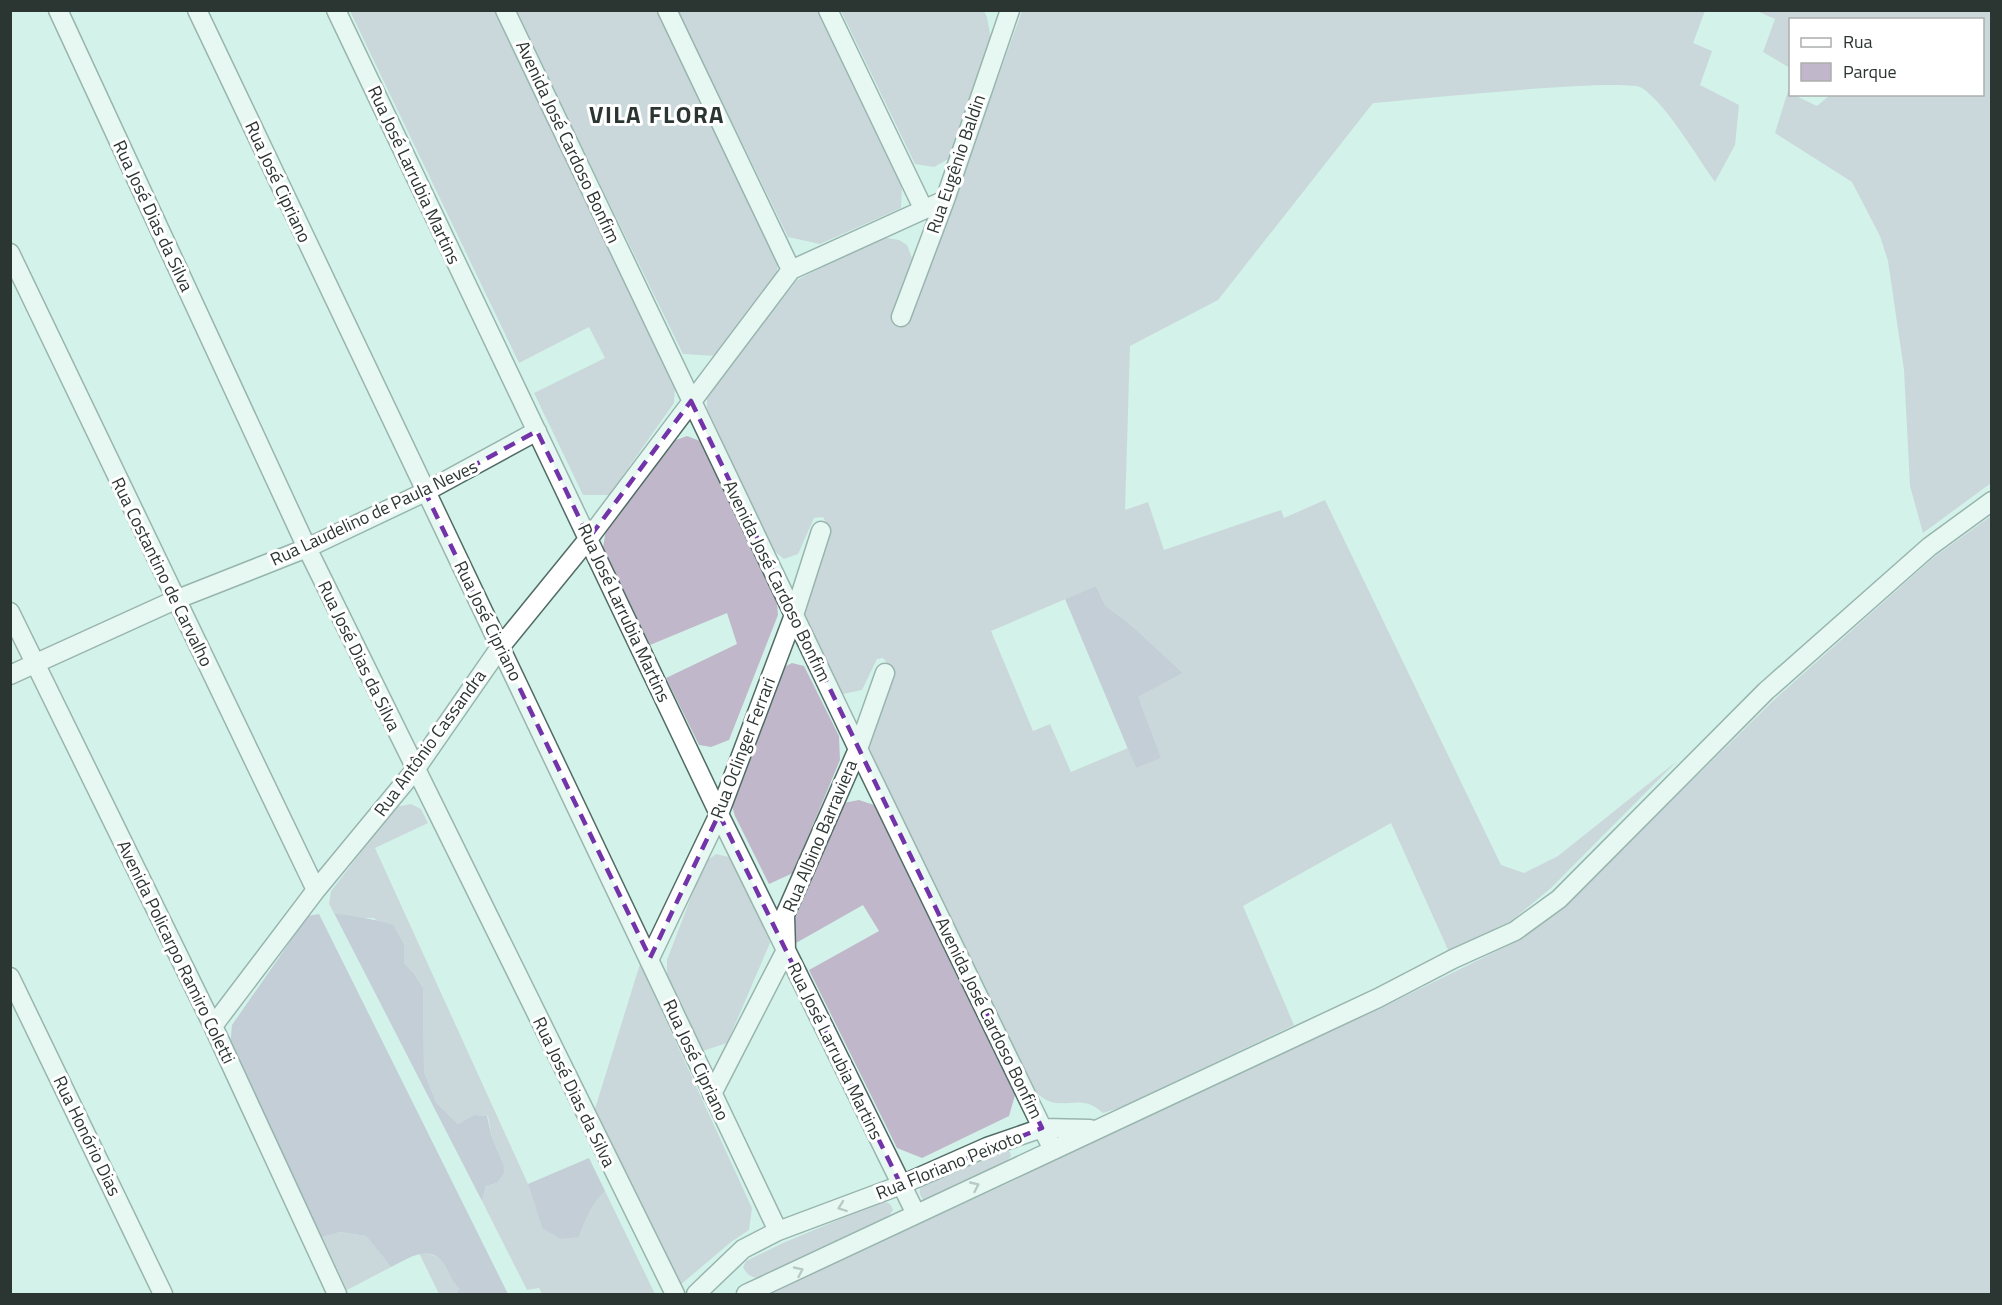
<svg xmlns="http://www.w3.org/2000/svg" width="2002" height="1305" viewBox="0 0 2002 1305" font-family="'Titillium Web',sans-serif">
<rect width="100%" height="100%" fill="#d3f2e9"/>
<path fill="#c0b8ca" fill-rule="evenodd" d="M350,11h145l180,374 -1,18 -65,92h-26l-49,-102 71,-35 -16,-31 -70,36z
M515,11h142l121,246 -1,18 -61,81 -33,-2z
M678,11h141l83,172 -1,25 -81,36 -32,-7z
M841,11h143l3,6 4,22 -39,118 -18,10 -19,-3z
M1022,11h683l-12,32 19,8 -12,34 39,20 -4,40 -20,37c-18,-25 -48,-77 -73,-94 -16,-11 -234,12 -269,15l-155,197 -88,46 -5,164 23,-8 16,48 117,-40 3,8 41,-18 176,365 23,8 34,-17 119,-95 -126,127 -40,33 -62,31 -58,-129 -148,83 51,119 -172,82 -19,6c-25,-24 -43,4 -67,-21l-167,-340 -1,-17 23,-67 -8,-10 -6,1 -15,31 -19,4 -37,-73 -3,-19 24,-62v-16l-4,-7 -9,1 -16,36 -14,5 -12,-10 -65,-141v-13l90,-115 84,-43 18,3 8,5 5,13 -19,52 1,9 59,-117zM1096,586l9,19 27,21 51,47 -46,24 -1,71 -8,-20 -57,24 -21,-48 -17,7 -42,-100z
M1757,11h234v472l-68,50 -13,-47 -6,-116 -16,-109 -8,-25 -28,-54 -77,-49 13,-42 2,3 4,1 23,11 13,-11 152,-1v-74h-192v48l-27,-16 12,-33z
M687,436l13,5 76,153 2,21 -49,125 -18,7 -12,-2 -33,-67 71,-34 -10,-31 -77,32 -47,-97 3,-19 70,-89z
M1991,516v778h-1225l247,-113 87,-44 283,-130 136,-67 44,-33 213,-209 158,-141z
M792,663l12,3 35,70 1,24 -47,113 -24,11 -34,-68 -4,-13 51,-135z
M859,800l15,5 141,290 -6,21 -87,42 -25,-10 -88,-178 70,-39 -16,-26 -67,38 -2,-21 49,-119z
M411,804l10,5 7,14 -53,25 153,336 14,44 37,9c7,-18 12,-32 26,-46l50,103h-113l-3,-6 -12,2 -45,-89 4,-15 11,-3 6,-20 -11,-25 -4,-22 -14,-1 -16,9 -22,-22 -12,-30 -1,-84 -10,-16 -9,-9v-19l-30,-26h-19l-21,-5 -5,-9 2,-13 65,-84z
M716,854l13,3 38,71 3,15 -43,100 -24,8 -36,-72v-19l37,-97z
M640,964l112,244 -3,22 -18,12 -52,44 -90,-158z
M1004,1149l6,3 1,4 -5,6 -79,40 -4,-2c-4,-7 -5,-10 0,-16z
M881,1202c7,0 10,1 12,8l-5,7 -93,45 -39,16c-7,-2 -10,-5 -13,-11l3,-6 37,-18z
M340,1232l26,4 25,31 -44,23 -25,-53z
M419,1253c32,1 22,19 42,36l-6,5h-16z"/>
<path fill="#afa2bf" d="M1096,586l9,19 27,21 51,47 -45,24 23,61 -25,10 -71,-169z
M334,913c20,4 39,5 59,12l11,19v19l9,9 10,16 1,84 12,30 22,22 16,-9 13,1 5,22 11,25 1,10 -7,10 -11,3 -4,15z
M319,914l189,380h-53l5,-5c-8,-7 -10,-14 -15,-23 -13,-24 -37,-8 -54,1l-25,-31 -26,-4 -18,5 -92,-190 2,-22 76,-109z
M589,1158l16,33c-14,14 -19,28 -26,46l-18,2 -19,-11 -14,-44z"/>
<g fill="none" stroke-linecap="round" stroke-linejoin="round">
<defs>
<path id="street" d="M58,10l249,538 368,746
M197,10l581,1221
M336,10l383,804 197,400
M505,10l353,739 195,401
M667,10l124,260
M828,10l95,198
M10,253l306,637
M901,317l44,-117 65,-190
M10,612l203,414 124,268
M10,675l165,-75 132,-52 118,-56 112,-61
M650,958l69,-144 75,-199 27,-84
M10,977l153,317
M213,1026l103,-136 99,-120 86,-124 88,-108 202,-268 154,-70
M712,1094l74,-144 -1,-35 73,-166 27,-76
M696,1294l47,-45 35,-18 123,-46 86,-38 55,-19 48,1
M746,1294l632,-296 75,-39 62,-28 44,-32 207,-208 163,-144 63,-46"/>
</defs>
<use href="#street" stroke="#516c65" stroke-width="21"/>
<use href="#street" stroke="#fff" stroke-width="18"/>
</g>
<defs><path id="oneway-chevron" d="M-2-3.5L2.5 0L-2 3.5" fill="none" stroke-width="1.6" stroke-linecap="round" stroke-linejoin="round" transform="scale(1.5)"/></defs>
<g stroke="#959a99">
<use href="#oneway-chevron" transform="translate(975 1186) rotate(-25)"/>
<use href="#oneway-chevron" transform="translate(842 1207) rotate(160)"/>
<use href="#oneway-chevron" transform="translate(799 1271) rotate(-25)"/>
</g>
<path d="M0 0H2002V1305H0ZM691,401l351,727 -141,57 -182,-371 -69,144 -225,-466 112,-61 52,107z" fill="#d3f2e9" fill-opacity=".55" fill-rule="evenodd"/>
<path fill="none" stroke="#7334a9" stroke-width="4.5" stroke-dasharray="12 8" stroke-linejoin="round" d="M691,401l351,727 -141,57 -182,-371 -69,144 -225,-466 112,-61 52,107z"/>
<g text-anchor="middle" stroke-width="6" stroke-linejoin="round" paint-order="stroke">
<g font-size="18" fill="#2b3633" stroke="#fff">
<text transform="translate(568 142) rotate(65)" y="6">Avenida José Cardoso Bonfim</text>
<text transform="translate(956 164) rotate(-71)" y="6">Rua Eugênio Baldin</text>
<text transform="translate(414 175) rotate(65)" y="6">Rua José Larrubia Martins</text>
<text transform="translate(278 182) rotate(65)" y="6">Rua José Cipriano</text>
<text transform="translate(153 216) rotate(65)" y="6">Rua José Dias da Silva</text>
<text transform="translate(374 513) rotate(-25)" y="6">Rua Laudelino de Paula Neves</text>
<text transform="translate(162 572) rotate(64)" y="6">Rua Costantino de Carvalho</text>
<text transform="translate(777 581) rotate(64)" y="6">Avenida José Cardoso Bonfim</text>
<text transform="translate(624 613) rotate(65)" y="6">Rua José Larrubia Martins</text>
<text transform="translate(488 621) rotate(64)" y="6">Rua José Cipriano</text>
<text transform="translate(359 656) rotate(64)" y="6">Rua José Dias da Silva</text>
<text transform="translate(430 743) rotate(-54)" y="6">Rua Antônio Cassandra</text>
<text transform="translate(743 748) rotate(-69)" y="6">Rua Oclinger Ferrari</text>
<text transform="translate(820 836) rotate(-67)" y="6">Rua Albino Barraviera</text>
<text transform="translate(176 952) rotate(64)" y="6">Avenida Policarpo Ramiro Coletti</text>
<text transform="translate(989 1018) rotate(64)" y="6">Avenida José Cardoso Bonfim</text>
<text transform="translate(835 1051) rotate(64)" y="6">Rua José Larrubia Martins</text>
<text transform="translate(696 1060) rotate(65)" y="6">Rua José Cipriano</text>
<text transform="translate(574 1092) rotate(64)" y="6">Rua José Dias da Silva</text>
<text transform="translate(87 1136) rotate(64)" y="6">Rua Honório Dias</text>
<text transform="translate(949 1165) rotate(-22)" y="6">Rua Floriano Peixoto</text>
</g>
<g font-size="24" font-weight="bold" letter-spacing="1.5" fill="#2b3633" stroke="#fff">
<text x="657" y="123">VILA FLORA</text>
</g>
</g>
<rect width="2002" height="1305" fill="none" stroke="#2b3633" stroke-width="24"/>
<rect x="1789" y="18" width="195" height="78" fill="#ffffff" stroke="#aaafad" stroke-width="1.5"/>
<rect x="1801" y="38" width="30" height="9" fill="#ffffff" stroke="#aaafad" stroke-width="1.5"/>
<text x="1843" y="48" font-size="18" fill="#2b3633">Rua</text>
<rect x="1801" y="63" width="30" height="18" fill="#c0b8ca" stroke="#aaafad" stroke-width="1.5"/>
<text x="1843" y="78" font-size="18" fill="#2b3633">Parque</text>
</svg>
